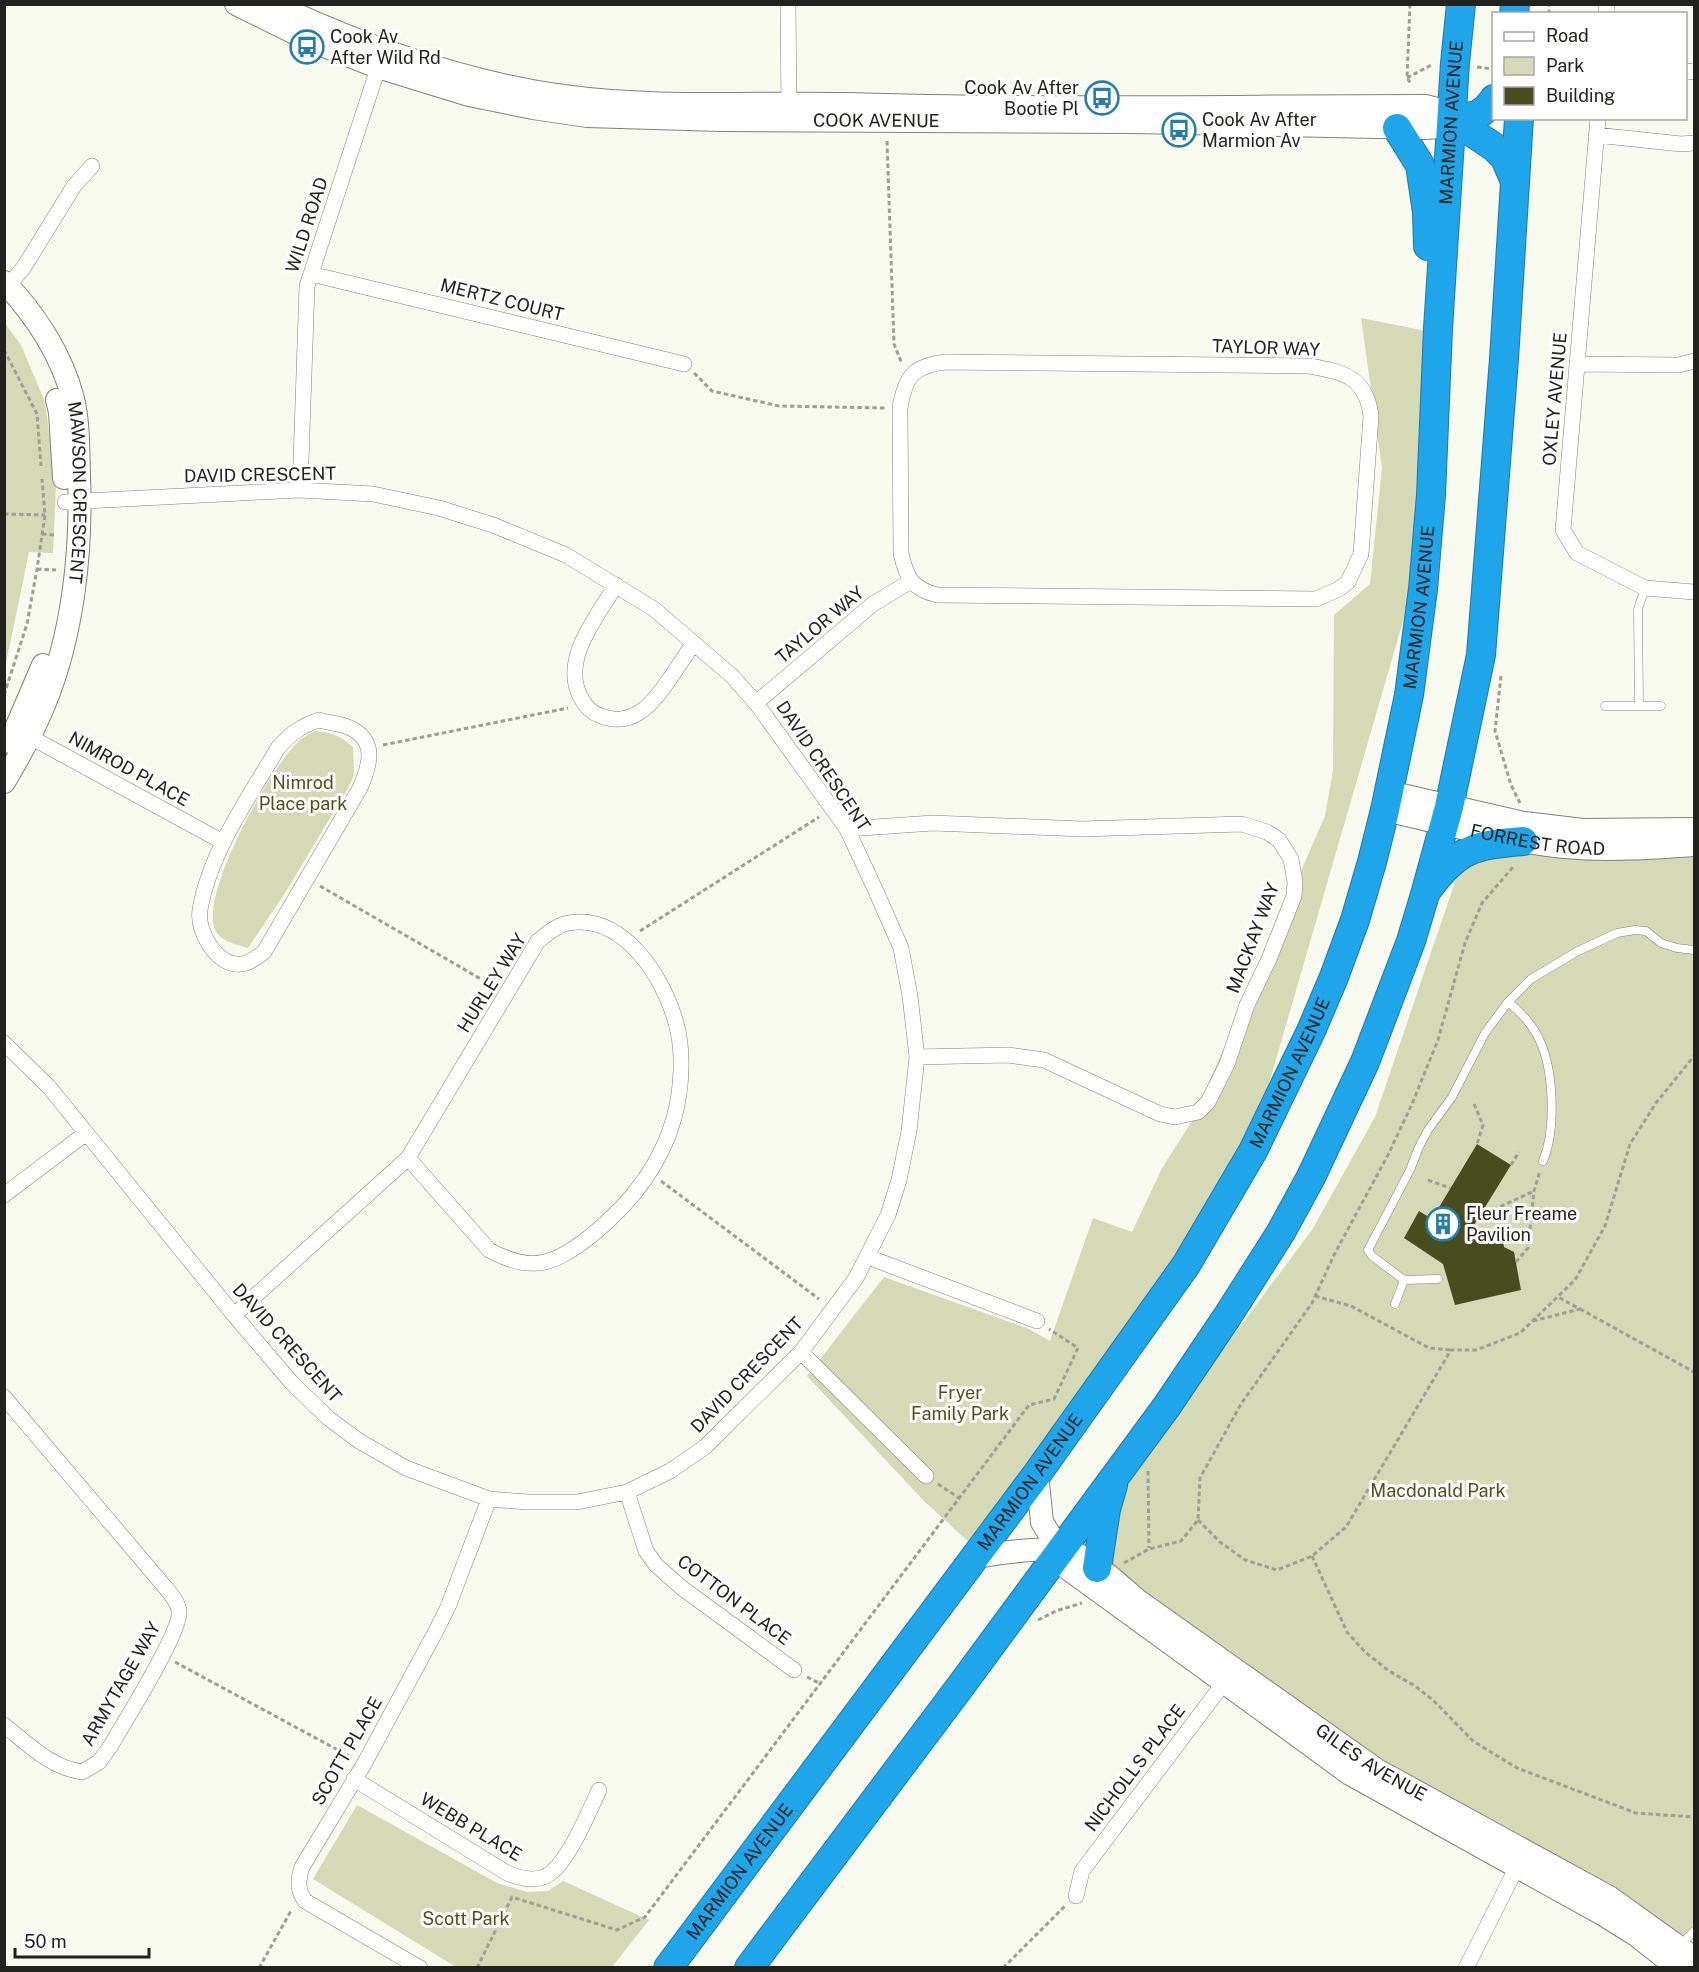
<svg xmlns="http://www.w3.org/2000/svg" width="1699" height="1972" viewBox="0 0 1699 1972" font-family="'Public Sans',sans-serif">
<rect width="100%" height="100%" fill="#f8faef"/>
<path fill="#d5d9b6" d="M1361,318l70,14 -23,272 -162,559 -273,383 -49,-45 -117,-125 77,-99 145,52 21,12 43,-123 39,14 30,-64 30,-47 133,-305 8,-46 1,-155 36,-31 12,-116z
M5,323l16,22 24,57 11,84 -3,67 -24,-1 -24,116z
M315,731c16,1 26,5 38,16l1,28 -7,15 -62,103 -37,55c-12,-4 -29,-6 -34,-21 -11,-39 56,-159 85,-186 4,-4 11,-7 16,-10z
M1470,838h224v1103l-336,-191 -283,-202 237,-318 63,-113z
M357,1805l140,78 30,9 21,-1 15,-10 86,39 -37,47h-156l-143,-88z"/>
<path fill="#494c1f" d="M1477,1144l34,21 -40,65 9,6 8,-7 14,9 2,9 10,5 7,38 -66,15 -12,-41 -39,-26 15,-27 13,8z"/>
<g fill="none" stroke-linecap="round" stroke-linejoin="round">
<defs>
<path id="lane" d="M1605,706h56
M1639,706l-1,-97 7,-21
M1508,1002c14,11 25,23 32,39 14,31 16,89 3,120
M1438,1279l-34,1 -32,-24 -4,-6 42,-80 9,-23 9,-17 24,-33 33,-64 23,-31 23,-23 47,-28 39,-18 18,-3 11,1 15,12 16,5 17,2
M1395,1304l9,-24
M1681,1945l13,-14"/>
<path id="street" d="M788,4l1,108
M1606,14l1,-10
M1686,71l8,1
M1598,118l-35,412 14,23 68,35 49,4
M1596,135l85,9 13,-1
M311,274l373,90
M4,291l20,-24 50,-81 18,-20
M945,362l364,4c35,6 57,11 62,50l-10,138 -13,28 -9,7 -23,10 -379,-4c-25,-6 -31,-18 -36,-42l-1,-145c5,-31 13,-42 45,-46z
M1577,364l102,1 15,-4
M300,490l7,-204 74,-227
M616,585c-19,32 -56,75 -35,113 4,8 11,15 20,18 13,5 27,4 39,-4 19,-12 40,-50 54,-69
M756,703l117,-99 38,-23
M319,720c9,3 20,3 29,7 30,13 22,38 12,61l-96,164c-8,6 -18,14 -29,12 -21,-3 -38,-34 -35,-54 9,-56 49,-113 78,-162 12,-14 23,-22 41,-28z
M23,733l200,109
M847,829l86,-6 149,6 160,-5 25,8 12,8 12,19 4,23 -1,14 -25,63 -22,46 -20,59 -19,38 -10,10 -23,5 -15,-3 -116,-54 -36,-5 -91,2
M4,1043l45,44 185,228 57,67 37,36 31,23 47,27 83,31 38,3h50l50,-10 43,-21 35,-24 96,-95 55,-74 32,-63 11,-35 10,-49 8,-74 -7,-61 -9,-48 -26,-59 -28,-60 -91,-126 -24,-27 -78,-67 -88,-54 -73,-30 -54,-17 -66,-14 -73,-4 -235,12
M4,1195l81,-61
M868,1257l169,64
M234,1315l174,-157 130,-217c9,-7 20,-17 31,-18 55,-9 95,55 107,100 8,28 6,66 -2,95 -13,47 -44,86 -82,117 -37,29 -59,39 -103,15l-81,-92
M801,1352l125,124
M4,1397l161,190c6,7 13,15 14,24 3,20 -56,113 -69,136l-11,15 -17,10c-32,-5 -53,-27 -78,-47
M627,1492l19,59 10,14 26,23 112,82
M354,1779l153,94c14,6 32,10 45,-1 18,-15 37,-60 47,-82
M1076,1896l6,-25 147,-195
M420,1968l-115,-67c-8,-11 -7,-21 -3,-34l62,-103 72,-133 12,-24 41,-108
M1466,1968l55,-109"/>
<g id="secondary">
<path id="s1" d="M236,4l73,36 69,27 91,28 64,13 54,8 133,4 412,2 295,6 11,-1 14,-8 -11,-9 -16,-4c-193,0 -387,4 -580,-2 -94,-2 -189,5 -282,-8 -101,-14 -198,-49 -290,-92"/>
<path id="s2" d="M4,282c31,32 58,73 69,117 6,25 5,51 6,77 3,75 -6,159 -35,229 -11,27 -25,52 -40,77"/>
<path d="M57,400l3,12 4,66"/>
<path d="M10,742l33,-77"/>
<path d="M1389,792l135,31 59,7 111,-1"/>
<path id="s3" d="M1385,810c59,13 120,31 180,37 43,4 87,1 129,-2"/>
<path d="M1037,1474l5,48 17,28 8,18 283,206 254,141 32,20 42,33"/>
<path id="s4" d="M975,1557c25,-4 79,-13 102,-3 18,8 45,33 60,46l240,170 232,127 85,61"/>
</g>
<g id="highway">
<path d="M1514,14l1,-10"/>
<path d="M1452,119l42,28 11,11 9,21"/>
<path d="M1452,119c20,-2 30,-2 42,-20"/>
<path d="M1397,128l23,37 7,47 1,34"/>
<path d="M1428,889c30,-41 47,-44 95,-48"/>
<path d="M1097,1568l9,-59 7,-24"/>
<path id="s5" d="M668,1968l369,-494 149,-209 67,-114 58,-120 23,-54 21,-57 17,-58 13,-52 24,-115 14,-106 8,-94 7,-166 17,-266 6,-59"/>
<path d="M749,1968l211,-281 207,-281 60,-89 54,-85 30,-55 54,-115 46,-121 15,-50 23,-84 32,-152 23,-296 15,-241"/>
</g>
</defs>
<use href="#lane" stroke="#818279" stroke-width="9"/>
<use href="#street" stroke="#818279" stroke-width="16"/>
<use href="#secondary" stroke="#818279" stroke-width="24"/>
<use href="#highway" stroke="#2078a3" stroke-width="30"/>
<path stroke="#9d9f97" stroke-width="3" stroke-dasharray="4.5 3" stroke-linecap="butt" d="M1410,4l-3,74 5,7
M1549,14v-10
M1477,67l17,2
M1407,78l26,-14
M887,141l7,203 8,20
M4,350l33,64 4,52
M694,373l18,18 67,15 107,2
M4,514l41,1
M42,534l12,1
M37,569l19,1
M1501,676l-6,55 16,54 9,18
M4,695l23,-71 10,-55 8,-54 -3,-36
M383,745l185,-37
M320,886l173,100
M640,931l179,-114
M1474,1104l9,21 -6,19
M1511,1165l8,-13
M1428,1180l22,8
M661,1181l158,118
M1480,1216l54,-25
M1516,1262l12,-14 6,-57 6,-20
M1315,1296l36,10 78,42 22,2
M1580,1309l114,63
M1533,1321l47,-12 -22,-12
M1148,1471l1,77
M938,1484l21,14
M1198,1520l22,22 25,18 32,10 35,-14 34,-29 105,-177h25l44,-17 55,-53 30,-54 25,-82 26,-41 38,-47
M1312,1556l35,76 18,20 24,19 26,15 18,14 40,41 44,27 119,45 58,4
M1124,1563l25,-14 32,-8 17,-21 2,-42 41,-74 71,-101 23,-50 53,-98 24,-51 26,-64 27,-97 17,-40 32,-37
M1038,1620l18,-9 26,-8
M175,1662l174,94
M807,1677l12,6
M259,1968l33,-59
M477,1968l35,-71 105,33 28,-13 384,-512 25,-6 24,-51 -29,-19
M1003,1968l63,-63"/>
<use href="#lane" stroke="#fff" stroke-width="8"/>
<use href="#street" stroke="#fff" stroke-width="15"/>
<use href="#secondary" stroke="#fff" stroke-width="22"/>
<use href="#highway" stroke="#1fa6ea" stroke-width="28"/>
</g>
<defs>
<symbol id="bus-ring" viewBox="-11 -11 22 22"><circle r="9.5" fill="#fff" stroke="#267cab" stroke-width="1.5"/><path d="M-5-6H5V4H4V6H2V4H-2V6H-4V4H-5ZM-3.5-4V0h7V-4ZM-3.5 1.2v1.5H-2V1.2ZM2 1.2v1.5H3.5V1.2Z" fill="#267cab"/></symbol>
<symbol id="building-ring" viewBox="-11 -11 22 22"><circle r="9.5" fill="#fff" stroke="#267cab" stroke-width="1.5"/><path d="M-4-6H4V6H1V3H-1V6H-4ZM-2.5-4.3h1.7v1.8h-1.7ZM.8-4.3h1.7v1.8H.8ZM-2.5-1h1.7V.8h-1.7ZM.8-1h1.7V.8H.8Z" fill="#267cab"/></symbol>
</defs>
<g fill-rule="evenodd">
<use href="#bus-ring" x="288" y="28" width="38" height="38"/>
<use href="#bus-ring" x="1083" y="79" width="38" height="38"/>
<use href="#bus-ring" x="1160" y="111" width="38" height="38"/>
<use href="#building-ring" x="1424" y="1205" width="38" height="38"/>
</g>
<g text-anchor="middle" stroke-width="6" stroke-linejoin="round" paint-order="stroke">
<g font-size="18" fill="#21221e" stroke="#fff" text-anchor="start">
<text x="330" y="43">Cook Av<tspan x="330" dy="21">After Wild Rd</tspan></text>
<text x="1079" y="94" text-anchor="end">Cook Av After<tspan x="1079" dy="21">Bootie Pl</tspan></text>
<text x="1202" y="126">Cook Av After<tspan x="1202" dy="21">Marmion Av</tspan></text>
<text x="1466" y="1220">Fleur Freame<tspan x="1466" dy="21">Pavilion</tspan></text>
</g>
<g font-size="18" fill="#21221e" stroke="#fff">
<text dy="6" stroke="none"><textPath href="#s1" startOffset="660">COOK AVENUE</textPath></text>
<text dy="6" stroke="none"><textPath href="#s5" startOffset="2064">MARMION AVENUE</textPath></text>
<text transform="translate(307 225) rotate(-72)" y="6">WILD ROAD</text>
<text transform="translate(502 300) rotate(14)" y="6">MERTZ COURT</text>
<text transform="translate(1266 348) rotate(2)" y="6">TAYLOR WAY</text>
<text transform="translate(1555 399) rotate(-85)" y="6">OXLEY AVENUE</text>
<text transform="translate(260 475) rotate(-1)" y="6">DAVID CRESCENT</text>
<text dy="6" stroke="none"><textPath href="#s2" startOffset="231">MAWSON CRESCENT</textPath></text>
<text dy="6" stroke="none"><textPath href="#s5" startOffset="1578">MARMION AVENUE</textPath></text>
<text transform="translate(820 625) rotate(-40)" y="6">TAYLOR WAY</text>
<text transform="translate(823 766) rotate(56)" y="6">DAVID CRESCENT</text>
<text transform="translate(129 769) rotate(29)" y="6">NIMROD PLACE</text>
<text dy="6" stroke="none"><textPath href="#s3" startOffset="156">FORREST ROAD</textPath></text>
<text transform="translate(1253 938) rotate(-69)" y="6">MACKAY WAY</text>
<text transform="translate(492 983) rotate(-58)" y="6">HURLEY WAY</text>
<text dy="6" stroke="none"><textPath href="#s5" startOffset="1092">MARMION AVENUE</textPath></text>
<text transform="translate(287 1343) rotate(48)" y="6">DAVID CRESCENT</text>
<text transform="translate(747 1375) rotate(-46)" y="6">DAVID CRESCENT</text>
<text dy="6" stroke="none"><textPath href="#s5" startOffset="606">MARMION AVENUE</textPath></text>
<text transform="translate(734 1600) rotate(37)" y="6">COTTON PLACE</text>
<text transform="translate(121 1684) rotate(-60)" y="6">ARMYTAGE WAY</text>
<text transform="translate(347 1751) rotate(-60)" y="6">SCOTT PLACE</text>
<text dy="6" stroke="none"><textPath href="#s4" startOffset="464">GILES AVENUE</textPath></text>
<text transform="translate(1135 1768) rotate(-53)" y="6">NICHOLLS PLACE</text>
<text transform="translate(471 1827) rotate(31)" y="6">WEBB PLACE</text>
<text dy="6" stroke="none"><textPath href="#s5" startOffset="120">MARMION AVENUE</textPath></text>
</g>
<g font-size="18" fill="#4d5119" stroke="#fff">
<text x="303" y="789">Nimrod<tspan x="303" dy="21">Place park</tspan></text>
<text x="960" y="1399">Fryer<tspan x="960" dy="21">Family Park</tspan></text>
<text x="1438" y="1497">Macdonald Park</text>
<text x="466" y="1925">Scott Park</text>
</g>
</g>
<rect width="1699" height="1972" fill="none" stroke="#21221e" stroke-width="12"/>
<rect x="1492" y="12" width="195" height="108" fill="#ffffff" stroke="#a6a7a5" stroke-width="1.5"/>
<rect x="1504" y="32" width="30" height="9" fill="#ffffff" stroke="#a6a7a5" stroke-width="1.5"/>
<text x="1546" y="42" font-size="18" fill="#21221e">Road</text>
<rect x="1504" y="57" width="30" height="18" fill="#d5d9b6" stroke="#a6a7a5" stroke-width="1.5"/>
<text x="1546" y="72" font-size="18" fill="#21221e">Park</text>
<rect x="1504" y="87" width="30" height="18" fill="#494c1f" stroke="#a6a7a5" stroke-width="1.5"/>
<text x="1546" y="102" font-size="18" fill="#21221e">Building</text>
<path d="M15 1948v9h134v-9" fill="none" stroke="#21221e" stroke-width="3"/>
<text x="24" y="1948" font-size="18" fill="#21221e" stroke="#ffffff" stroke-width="4.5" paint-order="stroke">50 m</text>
</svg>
